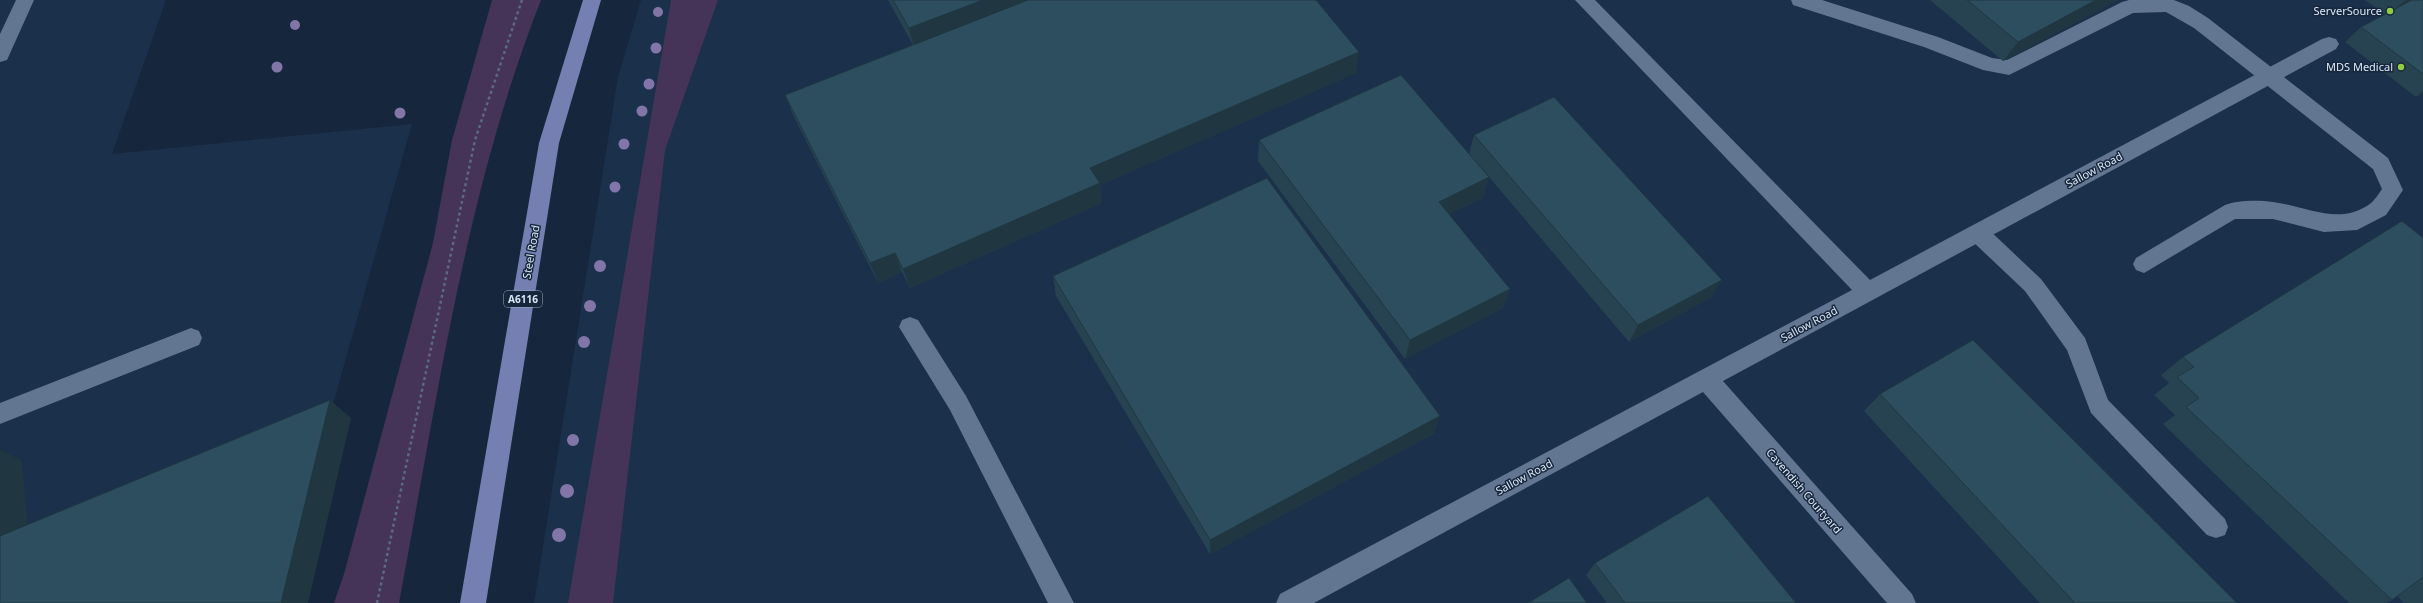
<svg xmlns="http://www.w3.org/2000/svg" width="2423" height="603" viewBox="0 0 2423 603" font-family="'Noto Sans',sans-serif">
<rect width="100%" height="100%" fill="#16273d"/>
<path fill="#1b304b" d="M0,0h166l-54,154 300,-30 -135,479h-277z
M641,0h1782v603h-1889l84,-526z"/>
<path fill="#453458" d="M492,0h49c-76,193 -104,401 -142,603h-65l10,-29 89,-331 19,-103z
M671,0h47l-53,150 -52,453h-45z"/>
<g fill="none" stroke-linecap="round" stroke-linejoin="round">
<path stroke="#5b6a7d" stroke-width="2.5" stroke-dasharray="3 3" stroke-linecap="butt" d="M377,603l98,-463 47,-140"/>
<path fill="#627691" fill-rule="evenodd" d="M16,0h18l-27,60 -7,2v-28z
M1791,0h31l116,37 54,21 15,2 115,-58 7,-2h45l15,6 19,12 180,140 15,32 -17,25 -29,15 -33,2 -51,-13h-38l-91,54 -8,-3 -3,-6 3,-6 89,-53c13,-5 34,-5 48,-3 33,4 67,25 98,1 4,-3 8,-10 11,-14l-9,-20 -179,-141 -28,-16 -33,1 -124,62 -26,-5 -59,-23 -131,-42z
M1978,224l8,3 55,52 44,59 23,62 117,119 3,8 -3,8 -9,3 -9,-3 -116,-122 -24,-63 -42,-59 -55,-52 -3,-6 3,-6z
M910,317l8,3 48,76 108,207h-26l-98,-193 -51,-83 3,-7z
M191,328l8,3 3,7 -3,7 -199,79v-21z"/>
<path fill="#627691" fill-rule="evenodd" d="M1575,0h20l275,280 452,-241 7,-2 7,2 3,5 -3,5 -613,332 189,213 4,9h-29l-184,-211 -389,211h-38l4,-9 572,-304z"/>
<path fill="#757fb1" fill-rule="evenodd" d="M583,0h18l-42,143 -73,460h-26l79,-460z"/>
</g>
<g fill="#8176a7">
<circle cx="658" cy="12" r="5"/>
<circle cx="295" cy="25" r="5"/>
<circle cx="656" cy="48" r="5.5"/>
<circle cx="277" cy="67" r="5.5"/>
<circle cx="649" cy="84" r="5.5"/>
<circle cx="642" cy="111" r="5.5"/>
<circle cx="400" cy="113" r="5.5"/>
<circle cx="624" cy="144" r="5.5"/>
<circle cx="615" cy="187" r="5.5"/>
<circle cx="600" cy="266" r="6"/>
<circle cx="590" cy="306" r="6"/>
<circle cx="584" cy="342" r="6"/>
<circle cx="573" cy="440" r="6"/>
<circle cx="567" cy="491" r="7"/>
<circle cx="559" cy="535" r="7"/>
</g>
<path fill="#274351" d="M888,0h428l40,73 -256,112 2,18 -192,85 -8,-16 -24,11 -84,-166 -9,-22 128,-50z
M1930,0h188l-115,61z
M2365,0h58v93l-7,4 -71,-55 16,-15 24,-13z
M1474,135l238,162 -83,45 -140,-165 -6,21 -34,16 61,75 -7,19 -98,51 -147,-198 1,-21 210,14z
M2423,238v365h-19l-7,-7 -5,4 -6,3h-37l-186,-179 12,-9 -21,-20 15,-12 -8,-8 22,-18z
M1053,276l382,157 -225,121 -154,-258z
M1880,394l357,209h-197l-176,-192z
M1595,563l201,40h-189l-21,-28z"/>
<path fill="#203742" d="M983,0h56l-125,47 -5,-19z
M2096,0h22l-115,61 15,-19z
M2406,0h9l-27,16 16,-15z
M1359,52l-3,21 -256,112 2,18 -192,85 -7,-19 187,-101z
M2423,91v2l-7,4z
M1489,177l-6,21 -49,24 5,-20z
M895,253l7,19 -24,11 -8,-20z
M1722,280l-10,17 -83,45 9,-17z
M1510,289l-7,19 -98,51 5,-19z
M330,400l21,18 -43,185h-27z
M1440,416l-5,17 -225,121v-14z
M0,449l22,12 8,90 -30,-14z"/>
<path fill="#2d4e5e" stroke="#203742" d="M893,0h90l-74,28z
M1028,0h288l43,52 -269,116 10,15 -197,86 -8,-16 -25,10 -85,-168z
M1967,0h129l-78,42z
M2412,0h11v74l-62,-47z
M1401,75l88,102 -50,25 71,87 -100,51 -151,-200z
M1554,97l168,183 -84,45 -164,-190z
M1267,178l173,238 -230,124 -157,-264z
M2402,221l21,17v339l-31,23 -206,-193 13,-9 -22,-21 17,-10 -11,-10z
M1973,340l264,263h-162l-195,-209z
M330,400l-49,203h-281v-67z
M1708,496l88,107h-171l-30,-40z
M1569,578l18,25h-59z"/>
<g fill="#8fcd42" stroke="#16273d" stroke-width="1.5">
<circle cx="2390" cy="11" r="4"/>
<circle cx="2401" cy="67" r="4"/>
</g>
<g text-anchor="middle" stroke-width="3" stroke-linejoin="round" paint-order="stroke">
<rect fill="#16273d" stroke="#a1adbe" stroke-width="1" x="504" y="291" width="38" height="16" rx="3"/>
<g font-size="10" font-weight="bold" fill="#dce7f6">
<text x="523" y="303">A6116</text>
</g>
<g font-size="11" fill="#dce7f6" stroke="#16273d" text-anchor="end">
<text x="2382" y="15">ServerSource</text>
<text x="2393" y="71">MDS Medical</text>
</g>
<g font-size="11" fill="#dce7f6" stroke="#16273d">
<text transform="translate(2094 170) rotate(-28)" y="4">Sallow Road</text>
<text transform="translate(531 252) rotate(-80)" y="4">Steel Road</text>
<text transform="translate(1809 324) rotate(-28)" y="4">Sallow Road</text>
<text transform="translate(1524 477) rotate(-28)" y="4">Sallow Road</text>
<text transform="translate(1804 491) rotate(49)" y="4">Cavendish Courtyard</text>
</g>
</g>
</svg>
